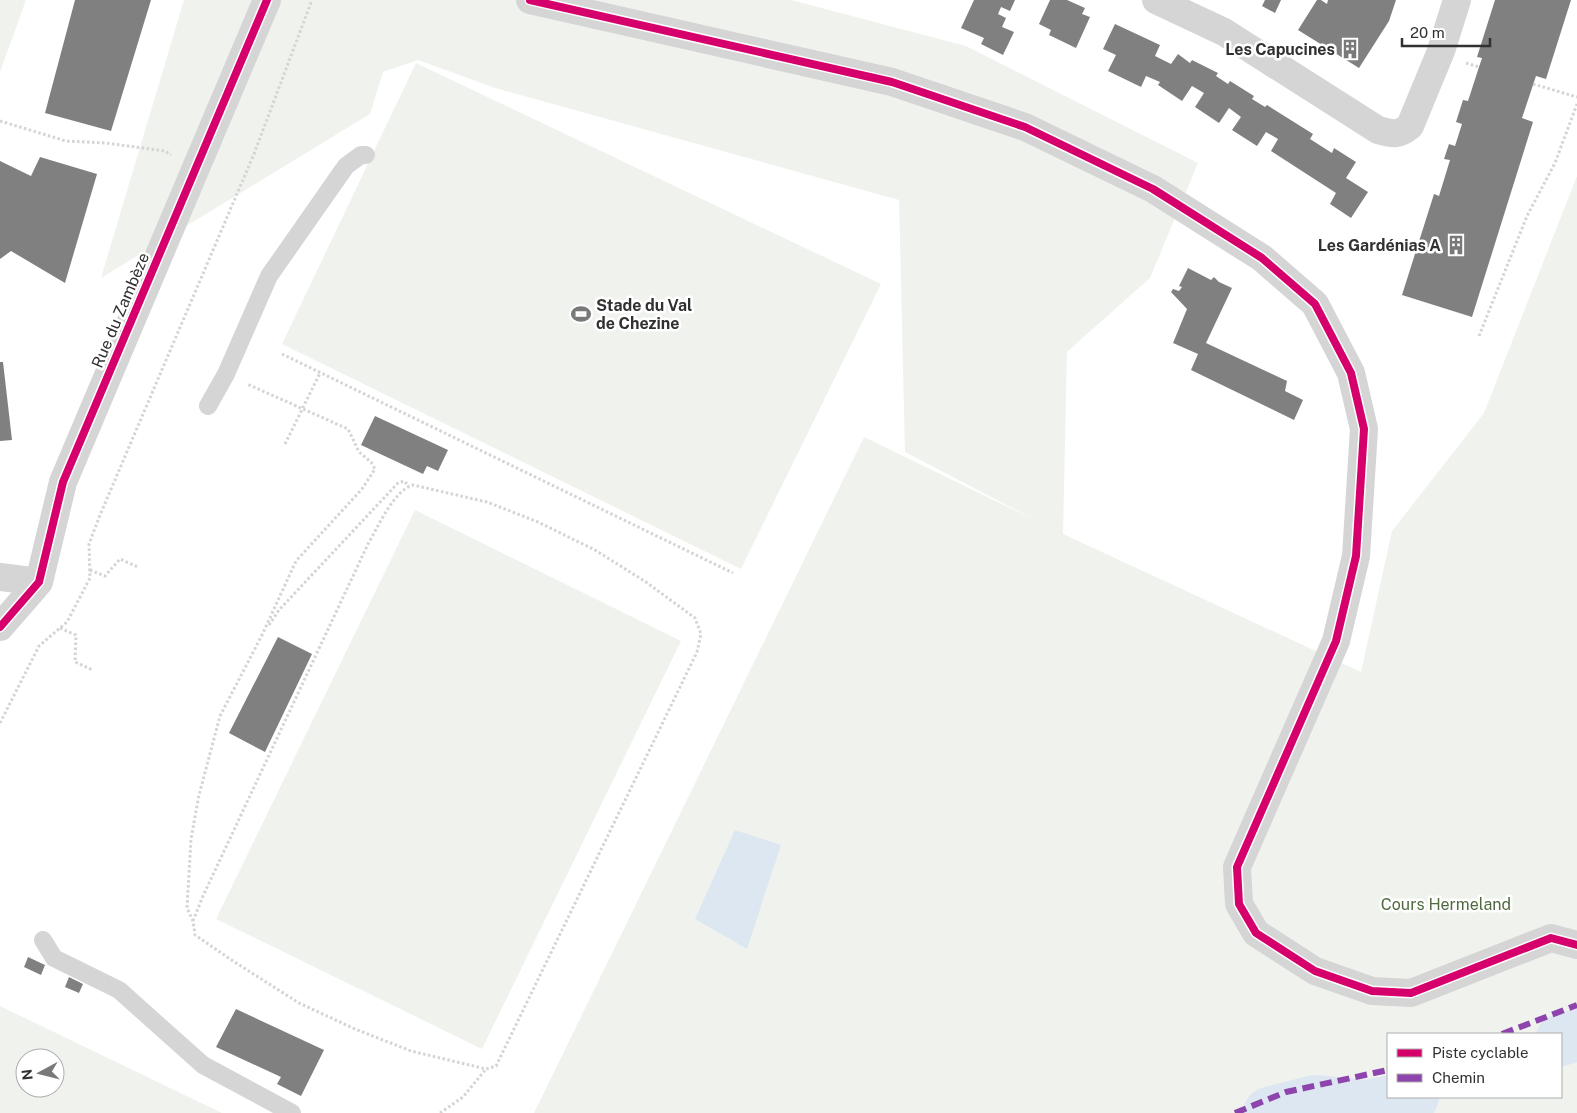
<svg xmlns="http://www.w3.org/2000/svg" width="1577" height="1113" viewBox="0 0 1577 1113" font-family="'Public Sans',sans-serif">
<rect width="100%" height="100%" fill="#fff"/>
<path fill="#f0f3ed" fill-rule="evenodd" d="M0,0h26l-26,72z
M184,0h607l175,46 232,117 -48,115 -83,74 -4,182 298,138 31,-141 92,-118 93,-237v937h-1043l330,-676 173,84 -132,-69 -6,-252 -404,-112 -77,-28 -35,12 -13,42 -269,164zM1388,1034h173v63h-173z
M416,63l465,221 -140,285 -459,-225z
M415,510l266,131 -199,408 -266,-130z
M0,1006l222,107h-222zM25,1058h30v30h-30z"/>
<path fill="#dde7f1" d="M735,830l46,15 -34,104 -52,-30z"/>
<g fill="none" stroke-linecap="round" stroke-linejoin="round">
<path stroke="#dde7f1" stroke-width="52" d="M1561,1040l16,-5
M1269,1113l46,-12 51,5 47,-9"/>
</g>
<path fill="#808080" d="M75,0h76l-40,131 -66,-18z
M974,0h41l-5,11 -9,-4 -3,7 8,4 -4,9 12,5 -11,23 -22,-11 3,-6 -23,-10z
M1050,0h17l18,8 -3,6 8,3 -14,31 -27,-13 2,-5 -12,-6z
M1265,0h16l-6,13 -13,-7z
M1317,0h4l6,4 1,-4h68l-7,21 -30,47 -61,-38z
M1495,0h76l-25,79 -10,-3 -14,42 11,4 -61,195 -70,-22 32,-101 5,2 11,-36 -6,-1 5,-15 6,2 7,-22 -6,-2 7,-22 5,1 11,-34 3,-9 -5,-1z
M1115,24l45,21 -5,11 16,8 7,-10 12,9 2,-3 26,13 -2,3 12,8 2,-3 24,15 -2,3 13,8 2,-2 46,29 -3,5 22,14 2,-5 22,14 -10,16 22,14 -17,26 -21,-14 6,-11 -65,-42 7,-12 -12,-7 -9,14 -25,-16 9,-13 -12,-9 -10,15 -24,-16 9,-14 -12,-7 -10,15 -24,-16 2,-3 -14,-6 -5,11 -33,-16 8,-16 -13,-6z
M40,157l57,17 -32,109 -54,-32 -11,8v-98l31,15z
M1188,268l23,12 3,-3 5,5 13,6 -26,55 81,38 -2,10 18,9 -9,20 -103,-50 7,-16 -25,-11 14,-34 -16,-17 2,-3 6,2 3,-4 -3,-1z
M0,362h3l9,78 -12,1z
M375,416l73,34 -10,21 -11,-5 -4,8 -62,-29z
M278,637l34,17 -47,98 -36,-19z
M28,957l17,8 -4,10 -17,-8z
M69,977l14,7 -4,9 -14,-6z
M236,1009l88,41 -23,46 -24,-12 4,-7 -65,-30z"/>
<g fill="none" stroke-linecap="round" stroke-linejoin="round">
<path stroke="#d4d4d4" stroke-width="3" stroke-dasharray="2.5 2.5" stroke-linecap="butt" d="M1466,63l13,4
M1533,84l44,13
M0,121l66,20 40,2 59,8 6,4
M1479,336l48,-120 28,-53 22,-59
M282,354l451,219
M285,444l35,-71
M90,570l15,6 15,-17 18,8
M269,625l10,-15 119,-127 6,-2 5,5
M60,628l16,7 -1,27 18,8
M0,723l39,-77 28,-24 23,-44 -1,-34 11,-29 154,-361 58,-154
M193,921l10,-25 165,-352c10,-17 26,-54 45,-59l74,17 51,20 57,28 51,32 49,36 6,16 -4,18 -201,414 -10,3 -75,-18 -56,-22 -56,-26 -66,-42 -38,-26 -2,-14 -6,-13 4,-69 8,-44 21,-79 42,-81 34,-74 66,-72 13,-20 -4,-7 -12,-10 -11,-23 -101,-45
M440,1113l23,-16 23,-28"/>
<path stroke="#d5d5d5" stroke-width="18" d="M208,406l18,-32 43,-98 77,-110 15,-11h5
M43,940l11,18 65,32 84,75 89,48"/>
<path stroke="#d5d5d5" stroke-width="28" d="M530,0l362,82 133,45 128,62 109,69 53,46 36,69 13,56 -8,127 -20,85 -99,226 2,37 17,29 59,38 57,20 39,2 140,-55 26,7
M1156,0l68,32 154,98c14,4 20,6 32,-4l31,-75 16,-51
M0,577l39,5
M0,627l39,-45 24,-100 204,-482"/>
<path stroke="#8e44ad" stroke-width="6" stroke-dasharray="12 6" stroke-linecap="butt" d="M1502,1034l75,-29
M1235,1113l51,-21 102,-22"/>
<defs>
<path id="cycleway" d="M530,0l362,82 133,45 128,62 109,69 53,46 36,69 13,56 -8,127 -20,85 -99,226 2,37 17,29 59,38 57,20 39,2 140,-55 26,7
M0,627l39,-45 24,-100 204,-482"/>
</defs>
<use href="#cycleway" stroke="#fff" stroke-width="11"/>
<use href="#cycleway" stroke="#d6006c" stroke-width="8"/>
</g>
<defs>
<symbol id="building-bare" viewBox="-9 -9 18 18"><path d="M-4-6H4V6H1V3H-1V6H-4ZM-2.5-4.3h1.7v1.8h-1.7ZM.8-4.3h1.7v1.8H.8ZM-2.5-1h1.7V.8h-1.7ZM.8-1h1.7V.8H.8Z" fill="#797979" stroke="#fff" stroke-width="2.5" paint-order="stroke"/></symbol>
<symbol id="stadium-bare" viewBox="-9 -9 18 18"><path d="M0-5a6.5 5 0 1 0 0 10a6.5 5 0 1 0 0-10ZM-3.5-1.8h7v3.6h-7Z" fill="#797979" stroke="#fff" stroke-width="2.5" paint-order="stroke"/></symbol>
</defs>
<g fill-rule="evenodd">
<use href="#building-bare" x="1336" y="35" width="28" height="28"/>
<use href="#building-bare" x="1442" y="231" width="28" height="28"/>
<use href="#stadium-bare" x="567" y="300" width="28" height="28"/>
</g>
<g text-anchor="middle" stroke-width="5" stroke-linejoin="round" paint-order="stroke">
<g font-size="16" font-weight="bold" fill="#313131" stroke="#fff" text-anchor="end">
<text x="1335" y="55">Les Capucines</text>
<text x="1441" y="251">Les Gardénias A</text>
<text x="596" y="311" text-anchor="start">Stade du Val<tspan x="596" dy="18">de Chezine</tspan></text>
</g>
<g font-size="16" fill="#313131" stroke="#fff">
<text transform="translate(120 310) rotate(-67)" y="6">Rue du Zambèze</text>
</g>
<g font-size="16" fill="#516a41" stroke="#fff">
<text x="1446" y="910">Cours Hermeland</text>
</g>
</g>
<rect x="1387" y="1033" width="175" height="65" fill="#ffffff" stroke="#adadad"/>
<rect x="1397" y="1049" width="25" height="8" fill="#d6006c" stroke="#adadad"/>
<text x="1432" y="1058" font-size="15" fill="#313131">Piste cyclable</text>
<rect x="1397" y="1074" width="25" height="8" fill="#8e44ad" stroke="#adadad"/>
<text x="1432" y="1083" font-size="15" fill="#313131">Chemin</text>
<g transform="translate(40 1073) rotate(263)"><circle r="24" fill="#ffffff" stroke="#adadad"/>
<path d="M0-4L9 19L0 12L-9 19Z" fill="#797979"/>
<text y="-8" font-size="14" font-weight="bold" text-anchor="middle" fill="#313131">N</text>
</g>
<path d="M1402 38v8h88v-8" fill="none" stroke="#313131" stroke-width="2.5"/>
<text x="1410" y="38" font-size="15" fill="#313131" stroke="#ffffff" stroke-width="4" paint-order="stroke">20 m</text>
</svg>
